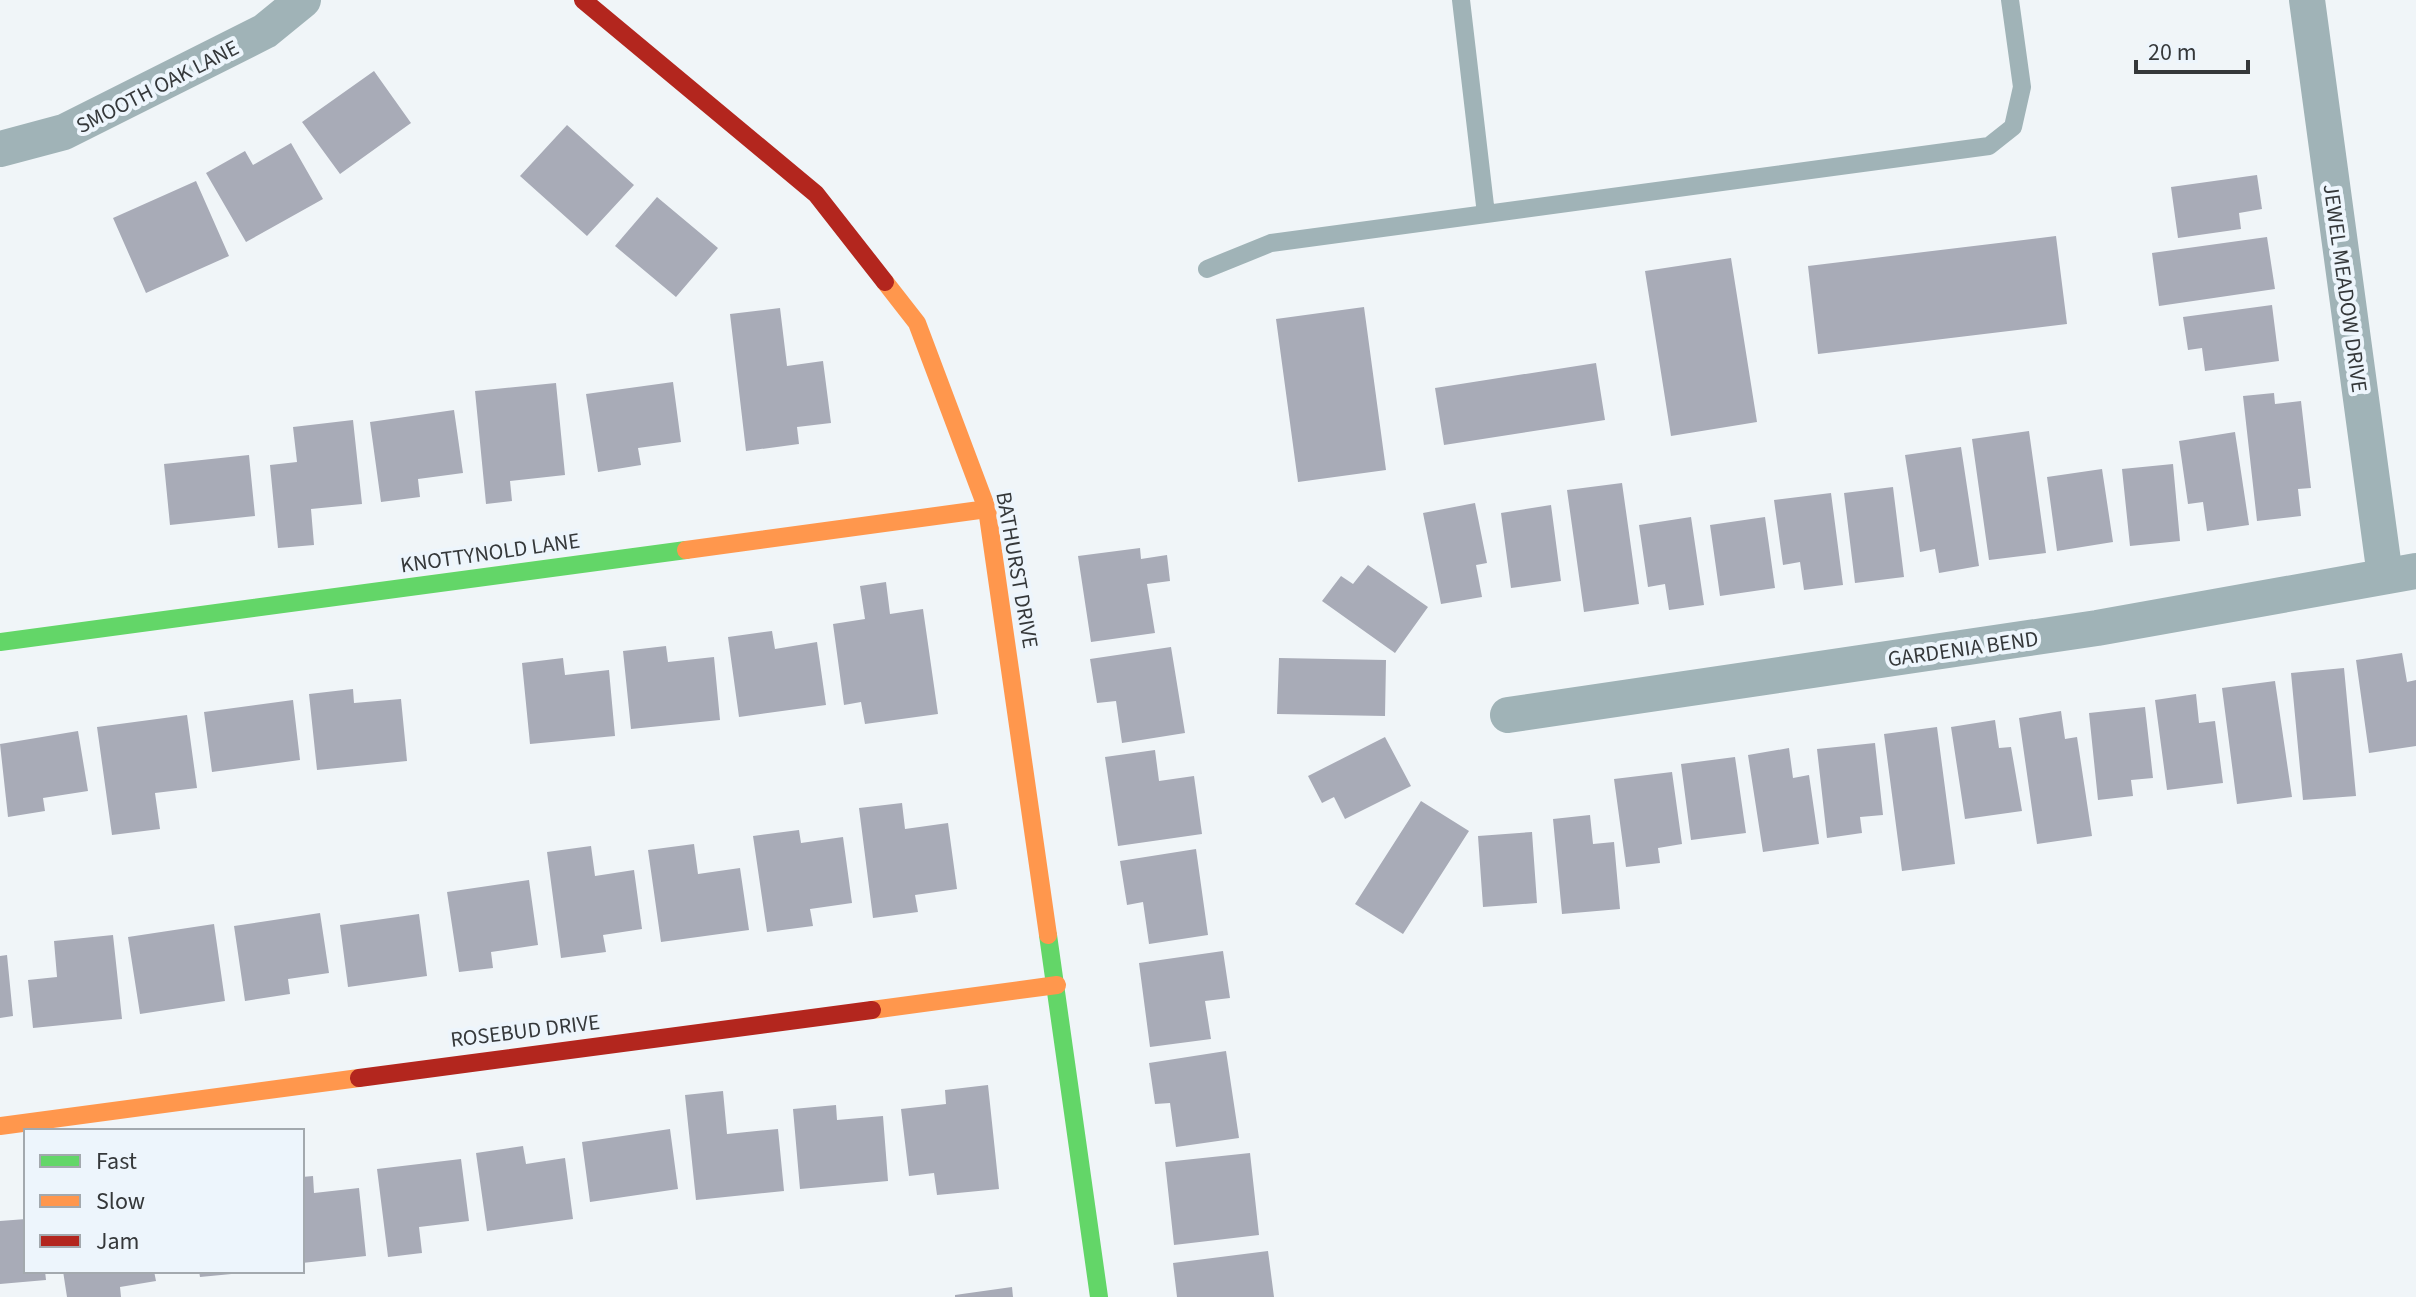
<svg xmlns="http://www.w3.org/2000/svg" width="2416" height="1297" viewBox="0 0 2416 1297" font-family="'Source Sans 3',sans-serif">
<rect width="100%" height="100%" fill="#f0f5f8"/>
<path fill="#a8abb7" d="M374,71l37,52 -71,51 -38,-52z
M567,125l67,60 -47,51 -67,-60z
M291,143l32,56 -77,43 -40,-69 39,-22 8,14z
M2257,175l5,34 -23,4 2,16 -63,9 -7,-51z
M196,181l33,75 -83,37 -33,-75z
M657,197l61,51 -42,49 -61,-51z
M2056,236l11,88 -249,30 -10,-88z
M2267,237l8,52 -116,17 -7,-53z
M1731,258l26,164 -86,14 -26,-165z
M2272,305l7,56 -74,10 -3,-23 -14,2 -5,-33z
M1364,307l22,163 -88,12 -22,-163z
M780,308l7,58 36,-5 8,62 -34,4 2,17 -53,7 -16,-137z
M1596,363l9,57 -161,25 -9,-57z
M673,382l8,60 -43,6 3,17 -43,7 -12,-78z
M556,383l9,92 -55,6 2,20 -26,3 -11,-113z
M2274,393l1,11 26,-3 10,87 -13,1 3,27 -44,5 -14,-125z
M454,410l9,63 -45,6 2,18 -39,5 -11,-80z
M353,420l9,84 -51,5 3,36 -36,3 -8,-83 27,-3 -4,-35z
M2029,431l17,122 -57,7 -17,-121z
M2235,432l14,93 -42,6 -4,-29 -15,2 -9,-63z
M1961,447l18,119 -40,7 -4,-24 -15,3 -15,-97z
M249,455l6,61 -85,9 -6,-61z
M2173,464l7,77 -50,5 -8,-77z
M2102,469l11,73 -56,9 -10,-74z
M1622,483l17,121 -55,8 -17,-122z
M1893,487l11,90 -49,6 -11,-90z
M1831,493l12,92 -39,5 -4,-28 -17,3 -9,-65z
M1475,503l12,60 -11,2 6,32 -41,7 -18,-91z
M1551,505l10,76 -50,7 -10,-75z
M1691,517l13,88 -35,5 -4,-26 -17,3 -9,-62z
M1765,517l10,71 -55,8 -10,-71z
M1140,548l1,11 26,-4 3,26 -23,3 8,49 -64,9 -13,-86z
M1368,565l60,42 -33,46 -73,-52 19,-25 12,8z
M886,582l4,32 33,-5 15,105 -73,10 -4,-22 -17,3 -11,-81 32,-5 -5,-33z
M772,631l3,18 42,-7 9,63 -87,12 -11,-80z
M666,646l2,16 46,-5 6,63 -89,9 -8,-78z
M1171,647l14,86 -63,10 -6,-42 -19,2 -7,-44z
M2402,653l5,29 9,-2v66l-47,7 -13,-93z
M563,658l2,17 44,-5 6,66 -85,8 -8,-81z
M1279,658l107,2 -1,56 -108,-2z
M2344,668l12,128 -53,4 -12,-127z
M2275,681l17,116 -55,7 -15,-116z
M353,689l1,14 47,-4 6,62 -90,9 -8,-76z
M2196,694l3,29 16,-2 8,62 -56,7 -12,-90z
M293,700l7,60 -88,12 -8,-60z
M2145,707l8,71 -22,2 2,16 -35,4 -9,-87z
M2061,711l4,28 12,-2 15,99 -55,8 -18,-126z
M187,715l10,73 -42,5 5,36 -48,6 -15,-108z
M1995,720l4,28 12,-1 11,64 -57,8 -14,-92z
M1937,727l18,137 -53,7 -18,-137z
M78,731l10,60 -45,7 2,13 -37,6 -8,-73z
M1385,737l26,49 -66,33 -11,-22 -12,6 -14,-27z
M1875,743l8,72 -23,2 2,16 -35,5 -10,-89z
M1789,748l4,30 16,-3 10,69 -56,8 -15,-97z
M1155,750l4,31 35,-5 8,58 -84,12 -13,-89z
M1735,757l11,76 -55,7 -10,-76z
M1672,772l10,72 -24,4 2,15 -34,4 -12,-88z
M1421,801l48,30 -66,103 -48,-30z
M902,803l3,26 43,-6 9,66 -42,6 3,17 -45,6 -14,-110z
M1590,815l3,29 21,-2 6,67 -58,5 -9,-95z
M799,830l2,13 42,-6 9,66 -42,6 3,17 -46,6 -14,-96z
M1532,832l5,71 -54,4 -5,-71z
M694,844l4,30 42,-6 9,62 -88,12 -13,-92z
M591,846l4,30 39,-6 8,59 -39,6 3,17 -45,6 -14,-106z
M1196,849l12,86 -59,9 -6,-42 -16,3 -7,-44z
M529,880l9,65 -47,7 2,16 -34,4 -12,-80z
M320,913l9,60 -41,6 2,15 -45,7 -11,-75z
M419,914l8,62 -79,11 -8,-62z
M214,924l11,77 -85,13 -12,-77z
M113,935l9,84 -89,9 -5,-48 29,-3 -3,-36z
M1223,951l7,47 -25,3 6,38 -61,8 -11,-84z
M7,955l6,61 -13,2v-62z
M1226,1051l13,87 -63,9 -6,-44 -15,1 -6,-41z
M988,1085l11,104 -62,6 -3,-22 -25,3 -8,-67 45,-5 -1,-14z
M723,1091l4,43 51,-5 6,62 -88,9 -11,-105z
M836,1105l1,15 46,-4 5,65 -88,8 -7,-80z
M670,1129l8,60 -88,13 -8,-60z
M523,1146l3,18 39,-6 8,61 -86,12 -11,-78z
M1250,1153l9,82 -85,10 -9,-83z
M461,1159l8,62 -50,6 3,26 -34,4 -11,-88z
M313,1176l1,17 45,-5 7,68 -64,7v-86z
M26,1219v52h19l1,9 -46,4v-63z
M1268,1251l6,46h-97l-4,-34z
M63,1271h91l2,10 -36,6 1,10h-54z
M199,1271h43v2l-42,4z
M1012,1287l1,10h-58v-2z"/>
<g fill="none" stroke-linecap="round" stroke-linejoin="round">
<path stroke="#a0b3b7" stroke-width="18" d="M1461,0l25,214
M1207,269l64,-26 718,-97 24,-19 9,-40 -12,-87"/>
<path stroke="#a0b3b7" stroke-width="36" d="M2307,0l78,576
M0,149l64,-17 201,-101 38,-31
M1508,715l589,-87 319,-57"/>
<path stroke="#63d668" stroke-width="18" d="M0,642l686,-92
M1048,935l51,362"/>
<path stroke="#ff974d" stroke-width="18" d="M885,282l32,41 70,186 61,426
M686,550l301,-41
M872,1010l185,-25
M0,1126l359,-48"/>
<path stroke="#b3261e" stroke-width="18" d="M583,0l233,194 69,88
M359,1078l513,-68"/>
</g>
<g text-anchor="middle" stroke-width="8" stroke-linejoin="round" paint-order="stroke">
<g font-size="22" fill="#35383a" stroke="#edf5fc">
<text transform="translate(157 86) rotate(-27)" y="8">SMOOTH OAK LANE</text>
<text transform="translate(2346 288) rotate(82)" y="8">JEWEL MEADOW DRIVE</text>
<text transform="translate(490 552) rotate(-8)" y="8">KNOTTYNOLD LANE</text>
<text transform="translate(1018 570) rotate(80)" y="8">BATHURST DRIVE</text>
<text transform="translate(1963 648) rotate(-8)" y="8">GARDENIA BEND</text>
<text transform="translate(525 1030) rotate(-7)" y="8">ROSEBUD DRIVE</text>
</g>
</g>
<rect x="24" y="1129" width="280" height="144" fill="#edf5fc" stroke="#a3a9ae" stroke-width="2"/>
<rect x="40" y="1155" width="40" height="12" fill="#63d668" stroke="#a3a9ae" stroke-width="2"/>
<text x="96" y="1169" font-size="24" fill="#35383a">Fast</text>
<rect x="40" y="1195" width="40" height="12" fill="#ff974d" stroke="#a3a9ae" stroke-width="2"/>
<text x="96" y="1209" font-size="24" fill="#35383a">Slow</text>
<rect x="40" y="1235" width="40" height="12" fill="#b3261e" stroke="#a3a9ae" stroke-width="2"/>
<text x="96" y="1249" font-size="24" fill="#35383a">Jam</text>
<path d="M2136 60v12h112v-12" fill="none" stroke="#35383a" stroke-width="4"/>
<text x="2148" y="60" font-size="24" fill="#35383a" stroke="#edf5fc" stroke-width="6" paint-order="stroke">20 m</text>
</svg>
